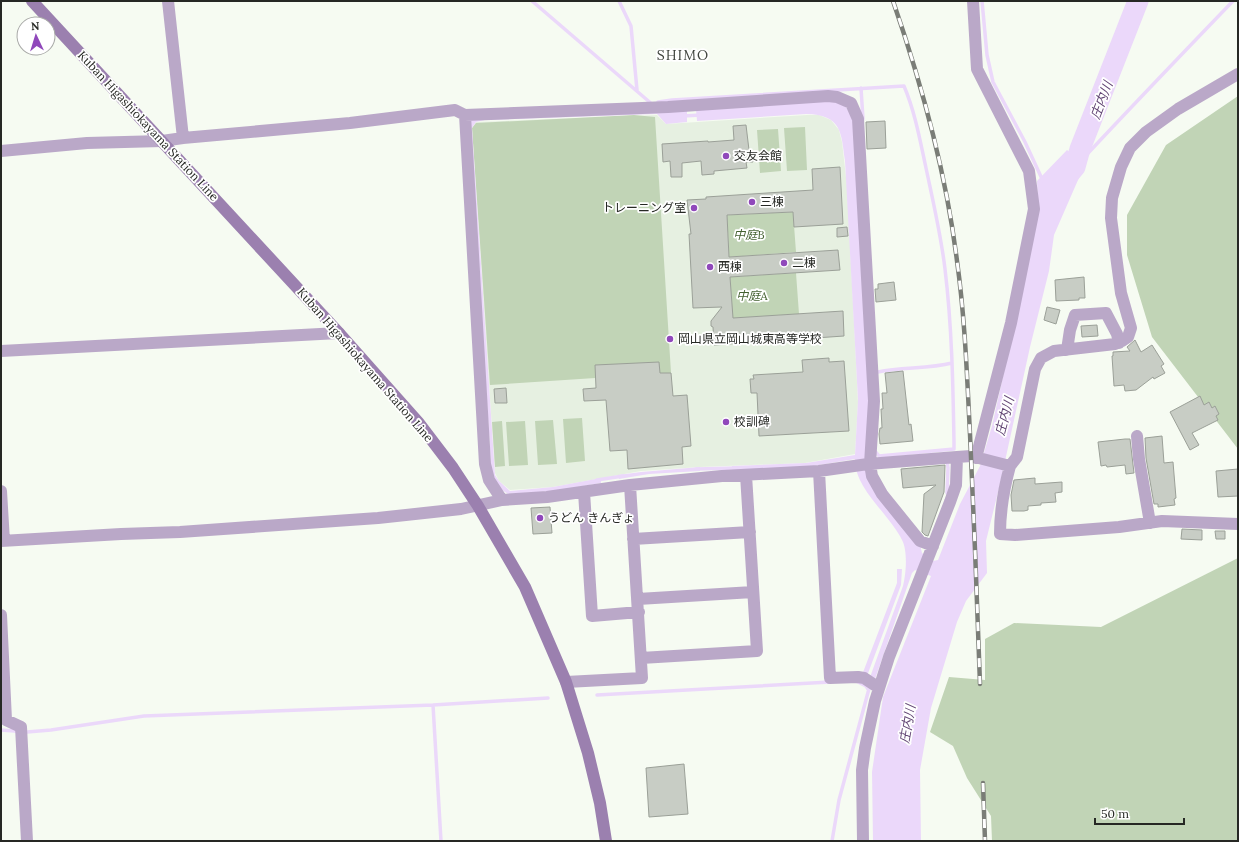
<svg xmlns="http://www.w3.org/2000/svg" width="1239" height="842" viewBox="0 0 1239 842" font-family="Lora,'Noto Sans JP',serif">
<rect width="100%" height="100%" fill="#f6fbf2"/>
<path fill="#e6f0e1" d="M657,115l9,9 141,-9h12l12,5 8,10 3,12 5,44 11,216 -3,52 -50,9 -105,4 -59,4 -88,16 -43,3 -11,-9 -4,-8 -23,-345 4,-6z"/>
<path fill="#c1d4b6" d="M1238,96v353l-86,-112 -25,-82v-40l39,-70z
M634,115l21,2 16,256 -181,12 -18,-257 4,-5z
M805,127l2,43 -20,1 -3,-43z
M778,129l3,42 -21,2 -3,-43z
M793,212l3,40 -67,5 -1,-25 -18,-16z
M796,273l3,41 -72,5 5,-13 -2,-29z
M582,418l3,43 -19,2 -3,-44z
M553,420l4,44 -19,1 -3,-44z
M502,421l3,45 -10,1 -3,-45z
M525,421l3,44 -19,1 -3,-44z
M1238,558v283h-246l-1,-25 -24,-38 -14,-32 -23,-14 19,-55 36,3v-41l29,-16 87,4z"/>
<path fill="#ebd8fa" d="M836,100l8,3 9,16 16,279 -3,59 54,87 2,9 11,8 5,-1 22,-56 20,-38 12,-40 30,-136 16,-81 -1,-28 30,-31 18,14 -31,71 -5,36 -19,76 -30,137 -14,57 1,32 -21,28 -9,21 -26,86 -11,62 1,71h-48l-1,-69 11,-75 48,-121 -16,-6 -3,3 -38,109 -5,-2 34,-94c3,-12 5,-35 -1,-46 -12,-25 -48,-52 -47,-81l-48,8 -75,3v-4l74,-3 49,-8 3,-55 -13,-239c-4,-29 -3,-46 -39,-47l-109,7 -1,-12z
M687,110v12l-21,2 -9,-10 -172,6 -9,2 -4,6 23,347 4,6 11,10 43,-4 48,-9v5l-47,8 -46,3 -9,-6 -7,-11 -24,-356 4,-3z
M700,467v4l-51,3 -30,5 -1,-4 23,-3z
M897,569h5l-1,16 -34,91 -5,-1 35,-92z"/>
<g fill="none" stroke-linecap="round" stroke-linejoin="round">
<path stroke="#ebd8fa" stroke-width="3.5" d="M532,1l121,104
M619,1l12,25 6,64
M982,1l5,54 6,27 32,60 18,39
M861,88l2,31
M658,102l14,-2 232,-14c11,26 16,54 22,82 7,33 15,67 19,101 7,58 8,116 9,173v7l-75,7 -4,-5
M683,116l18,-1
M1078,164c51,-55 103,-109 155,-163
M878,372c25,-5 50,-3 74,-9
M945,462h2l1,6 -1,25
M696,469l40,-1
M597,480l26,-4
M856,681l10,5 2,3
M597,695l233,-13
M433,705l8,136
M1,730l26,2 24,-2 93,-14 289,-11 115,-7
M832,841l7,-41 31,-115"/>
<path stroke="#ebd8fa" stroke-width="21" d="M1063,181l12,-14 5,-18 58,-148"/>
</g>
<path fill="#c8cdc5" stroke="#9ba098" d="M885,121l1,27 -19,1 -1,-27z
M746,125l3,25h3l1,12h-7l1,6 -33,3v3l-12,1 -1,-14 -19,2v14h-11l-1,-16 -7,1 -1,-18 46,-3v1l26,-2 -1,-14z
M840,167l3,57 -49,3 -1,-15 -66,3 2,42 109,-7 2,20 -110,7 3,41 110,-7 1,25 -130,9 -1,-18 -2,-1v-5l11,-14 -29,1 -4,-74h2l-4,-34 19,-1v-2l107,-7 -1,-21z
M847,227l1,9 -11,1v-9z
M1084,277l1,21h-6v2l-23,1 -1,-21z
M894,282l2,18 -20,2 -1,-13h3v-5z
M1047,307l13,3 -4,14 -12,-4z
M1097,325l1,11 -16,1 -1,-11z
M1135,340l6,12 11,-7 12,19 -3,2 4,7 -11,6 -1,-2 -17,13 -11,1 -1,-6 -10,1 -2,-30h1v-4l17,-1 -3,-4z
M829,358v4l15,-1 5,70 -90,5 -2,-43h-6l-1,-14h4l-1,-4 50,-3 -1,-12z
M659,362l1,11h11l2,23 14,-1 4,51 -9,1 1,17 -55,5 -1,-19 -17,1 -4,-51 -22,1 -1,-12 13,-1 -1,-23z
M903,371l6,54 2,-1 2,17 -33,3 -1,-10 1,-6h2l-1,-19h2l-1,-16h5l-2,-20z
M506,388l1,15h-12l-1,-14z
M1200,396l4,9 5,-3 3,6 3,-2 4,8 -3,2 2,4 -26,13 7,12 -9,5 -20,-38z
M1162,436l2,27 9,-1 3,36 -2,1 1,6 -17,2v-3h-4l-8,-46 -1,-20z
M1125,439h5l4,34 -8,1 -1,-9 -18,2 -1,-2 -5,1 -3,-24z
M945,465l-1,27 -16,44 -3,-1 -3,-3 2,-38 12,-9 -33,3 -2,-19z
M1238,469v27l-20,1 -2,-26z
M1035,478v6l27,-2v10l-7,1 1,9 -15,1v2l-13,1v4l-4,1h-12l-1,-16 3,-15z
M550,507l2,26 -19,1 -2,-26z
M1182,529l20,1v10l-21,-1z
M1215,531h10v8h-9z
M684,764l4,50 -39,3 -3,-49z"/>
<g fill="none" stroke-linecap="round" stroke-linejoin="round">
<path stroke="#baa8c8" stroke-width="12" d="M168,1l15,137
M973,1l4,68 52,102 5,38 -23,114 -35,135
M465,115l20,349 4,16 13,20
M1,151l86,-8 75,-2 21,-3 167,-15 105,-13 10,5 203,-8 160,-11 9,1 14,6 7,16 16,282 -3,47 -1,16 2,12 10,18 38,47 13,5
M1067,350l3,-20 5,-15 31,-2 11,21 2,9
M1,351l338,-18
M1137,436l2,23 11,64
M1010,466c-6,22 -10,45 -10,68l15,1 104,-8 43,-6 76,3
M819,471l11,207 28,-1 6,1 15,10
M1,491l3,50
M584,492l8,124 47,-4
M633,539l117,-7
M1,541l120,-7 59,-2 198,-14 83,-9 41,-9 45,-3 83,-12 92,-9 97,-5 49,-7 89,-7 14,-1 39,10 7,-9 18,-88 6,-11 13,-7 61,-7 7,-3 6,-4 3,-9 -10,-35 -10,-75 1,-20 9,-31 9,-19 16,-16 32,-23 60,-35
M638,599l115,-7
M1,615l5,105 15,7 6,114
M641,658l116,-7 -11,-176
M566,682l76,-4 -12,-193
M863,841l-1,-71 3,-22 10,-47 14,-44 61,-155 6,-17 1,-28"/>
<path stroke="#9b80af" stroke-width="12" d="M32,1l307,332 79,89 35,46 25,38 47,81 41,95 22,71 12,50 6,38"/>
<defs>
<path id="rail" d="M893,1c29,84 53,171 64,260 8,57 10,115 13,173 4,83 7,167 10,250
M983,783l2,58"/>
</defs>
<use href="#rail" stroke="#7a7d77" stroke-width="4.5"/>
<use href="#rail" stroke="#fff" stroke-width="3" stroke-dasharray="9" stroke-linecap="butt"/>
</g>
<g fill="#9048bb" stroke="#fff" stroke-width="1.5">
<circle cx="726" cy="156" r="4"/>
<circle cx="752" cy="202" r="4"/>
<circle cx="694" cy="208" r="4"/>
<circle cx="784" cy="263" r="4"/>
<circle cx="710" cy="267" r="4"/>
<circle cx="670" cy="339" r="4"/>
<circle cx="726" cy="422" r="4"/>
<circle cx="540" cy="518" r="4"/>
</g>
<g text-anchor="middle" stroke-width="3.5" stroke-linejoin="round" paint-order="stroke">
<g font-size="12" fill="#262824" stroke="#fff">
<text transform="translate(148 126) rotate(47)" y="4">Kuban Higashiokayama Station Line</text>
<text transform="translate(365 365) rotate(49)" y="4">Kuban Higashiokayama Station Line</text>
</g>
<g font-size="12" fill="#262824" stroke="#fff" text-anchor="start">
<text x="734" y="160">交友会館</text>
<text x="760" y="206">三棟</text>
<text x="686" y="212" text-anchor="end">トレーニング室</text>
<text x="792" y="267">二棟</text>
<text x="718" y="271">西棟</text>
<text x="678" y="343">岡山県立岡山城東高等学校</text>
<text x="734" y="426">校訓碑</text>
<text x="548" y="522">うどん きんぎょ</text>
</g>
<g font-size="12" font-style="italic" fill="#446131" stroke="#fff">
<text x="749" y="239">中庭B</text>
<text x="752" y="300">中庭A</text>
</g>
<g font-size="13" font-style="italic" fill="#634775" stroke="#fff">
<text transform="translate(1101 100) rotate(-69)" y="5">庄内川</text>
<text transform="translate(1004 416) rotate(-75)" y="5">庄内川</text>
<text transform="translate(907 724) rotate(-80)" y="5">庄内川</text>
</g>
<g font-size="14" letter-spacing="1" fill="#3e433c" stroke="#fff">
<text x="683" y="60">SHIMO</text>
</g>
</g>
<rect width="1239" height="842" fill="none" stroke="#262824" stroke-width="4"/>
<g transform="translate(36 36) rotate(356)"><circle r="19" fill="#ffffff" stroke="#a8a9a7"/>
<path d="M0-3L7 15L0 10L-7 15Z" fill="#9048bb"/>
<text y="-6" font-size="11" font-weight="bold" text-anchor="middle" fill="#262824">N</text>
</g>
<path d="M1095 818v6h89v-6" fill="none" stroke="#262824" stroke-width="2"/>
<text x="1101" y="818" font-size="12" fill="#262824" stroke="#ffffff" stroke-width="3" paint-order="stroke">50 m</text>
</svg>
